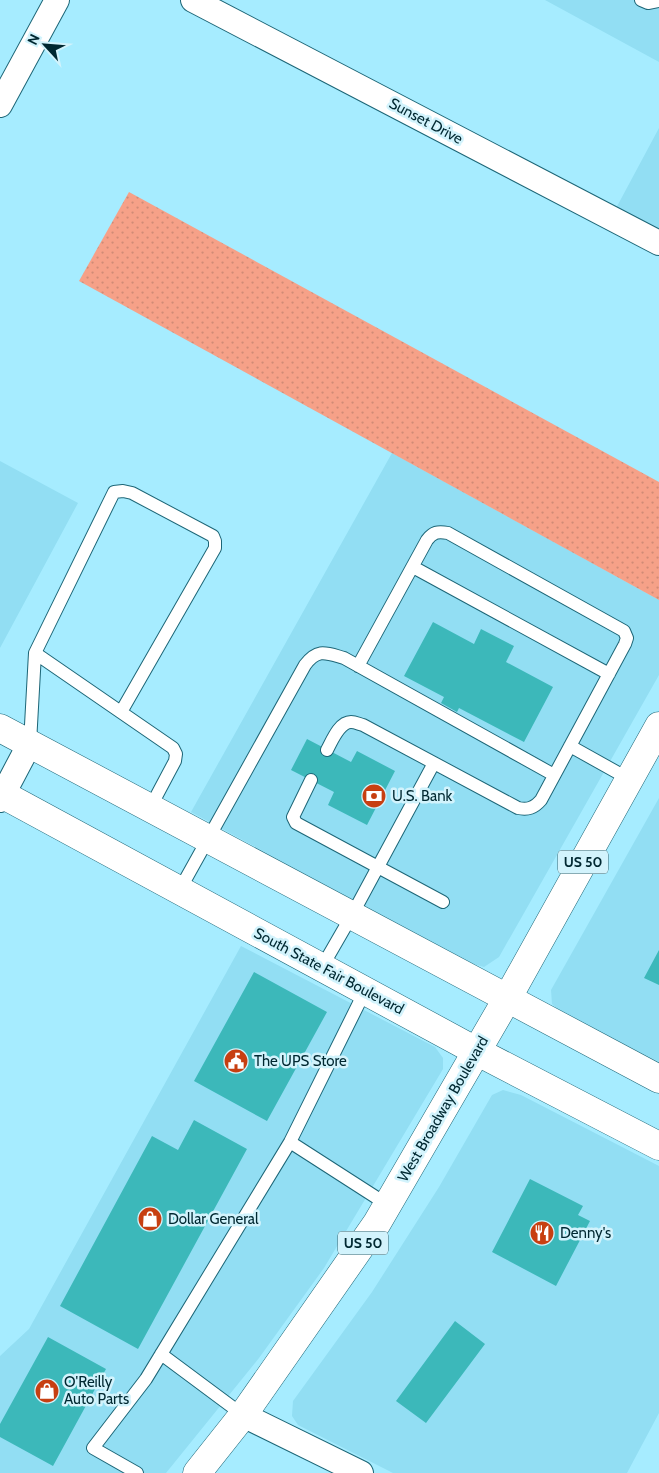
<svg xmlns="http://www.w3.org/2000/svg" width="659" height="1473" viewBox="0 0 659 1473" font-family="Cabin,sans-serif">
<defs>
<pattern id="green-dots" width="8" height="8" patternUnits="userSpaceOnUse" patternTransform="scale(1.25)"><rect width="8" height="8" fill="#f6a188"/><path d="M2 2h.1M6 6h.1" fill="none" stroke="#d18b76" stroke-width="1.8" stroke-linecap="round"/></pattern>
</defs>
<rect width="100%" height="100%" fill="#a6ecff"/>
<path fill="#92def3" d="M545,0h114v62z
M659,128v107l-45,-23z
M392,453l267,147v75l-160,282 -15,10 -17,-5 -276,-150z
M0,461l78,42 -78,145z
M659,798v264l-97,-49 -10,-9 -1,-14z
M241,946l194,101 8,11v11l-119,199 -65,90 -93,115h-166v-117l29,-27z
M503,1090l18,5 138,71v247l-32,60h-234l-95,-48 -6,-9 1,-15 79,-109 67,-105 53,-92z"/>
<path fill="url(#green-dots)" d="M129,192l530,290v118l-580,-319z"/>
<path fill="#3cb8ba" d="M433,622l41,22 7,-15 33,17 -8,16 47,25 -29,55 -65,-34 -2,4 -16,-9 3,-6 -40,-21z
M307,739l44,23 6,-11 38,20 -28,54 -39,-20 6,-13 -43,-22z
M659,950v35l-15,-7z
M254,972l73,40 -60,109 -73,-40z
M194,1120l53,29 -109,200 -78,-43 92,-170 26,14z
M530,1179l53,27 -5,9 12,6 -34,65 -64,-34z
M455,1321l30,23 -59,79 -30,-22z
M48,1337l58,32 -53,97 -53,-29v-13z"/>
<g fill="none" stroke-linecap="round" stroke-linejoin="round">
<defs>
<path id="lane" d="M641,0l7,3 11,-2
M413,567l196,107
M35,653l138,95 3,6 -1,7 -25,47
M30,743l5,-90 79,-161 9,-1 9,2 81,43 2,5v7l-94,164
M570,746l59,33
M327,750c5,-9 12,-28 24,-28 4,0 8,2 12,3l155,83c10,2 16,0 23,-8l84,-156 2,-6 -3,-7 -176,-98c-10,-2 -15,-1 -21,7l-69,126
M311,780l-18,37 3,6 147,79
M179,891l126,-226c13,-17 21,-12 39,-7l210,117
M322,967l30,-52 82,-152
M290,1142l98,63
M161,1354l82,61
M137,1473l-44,-25 53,-69 144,-237 75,-151"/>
<path id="street" d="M193,0l466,243
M0,105l57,-105
M0,800l30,-57
M243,1415l118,58"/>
<path id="secondary" d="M0,728l659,351
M0,793l476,258 183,95"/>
<path id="highway" d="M197,1473l46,-58 134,-192 130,-224 152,-273"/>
</defs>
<use href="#lane" stroke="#1d6677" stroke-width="14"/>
<use href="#street" stroke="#1d6677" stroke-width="26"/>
<use href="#secondary" stroke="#1d6677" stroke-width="29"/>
<use href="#highway" stroke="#1d6677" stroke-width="29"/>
<use href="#lane" stroke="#fff" stroke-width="12"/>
<use href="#street" stroke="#fff" stroke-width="24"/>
<use href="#secondary" stroke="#fff" stroke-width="28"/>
<use href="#highway" stroke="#fff" stroke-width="28"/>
</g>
<defs>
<symbol id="bank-disc" viewBox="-11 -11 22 22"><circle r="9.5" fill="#c73f11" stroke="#d2f3fc"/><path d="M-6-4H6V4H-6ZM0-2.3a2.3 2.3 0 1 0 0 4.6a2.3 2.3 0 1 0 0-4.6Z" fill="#fff"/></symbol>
<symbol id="civic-disc" viewBox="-11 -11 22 22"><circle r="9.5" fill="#c73f11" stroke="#d2f3fc"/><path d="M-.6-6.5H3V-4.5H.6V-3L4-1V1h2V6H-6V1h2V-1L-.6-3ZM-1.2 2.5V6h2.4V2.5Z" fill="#fff"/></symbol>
<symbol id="shop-disc" viewBox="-11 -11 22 22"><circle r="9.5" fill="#c73f11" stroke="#d2f3fc"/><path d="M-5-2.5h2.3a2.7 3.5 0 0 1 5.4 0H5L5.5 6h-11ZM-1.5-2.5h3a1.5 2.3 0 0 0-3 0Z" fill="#fff"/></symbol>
<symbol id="restaurant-disc" viewBox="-11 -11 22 22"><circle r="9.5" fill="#c73f11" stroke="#d2f3fc"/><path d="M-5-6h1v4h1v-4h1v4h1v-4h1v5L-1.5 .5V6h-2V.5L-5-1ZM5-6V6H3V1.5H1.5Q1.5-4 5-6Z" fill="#fff"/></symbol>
</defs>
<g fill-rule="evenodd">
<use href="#bank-disc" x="360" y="782" width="28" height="28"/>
<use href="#civic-disc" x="222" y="1047" width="28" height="28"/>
<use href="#shop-disc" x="136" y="1205" width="28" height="28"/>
<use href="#restaurant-disc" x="528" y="1219" width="28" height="28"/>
<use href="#shop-disc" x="33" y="1377" width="28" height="28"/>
</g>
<g text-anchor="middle" stroke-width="5" stroke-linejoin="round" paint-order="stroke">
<g fill="#d2f3fc" stroke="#3f656e" stroke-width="1">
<rect x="558" y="850.5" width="50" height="23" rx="4"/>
<rect x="338" y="1231.5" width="50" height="23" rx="4"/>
</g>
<g font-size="14" font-weight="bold" fill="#002831">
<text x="583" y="867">US 50</text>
<text x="363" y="1248">US 50</text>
</g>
<g font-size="15" fill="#002831" stroke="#d2f3fc">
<text transform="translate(426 121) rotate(28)" y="5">Sunset Drive</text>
<text transform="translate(329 971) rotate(28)" y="5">South State Fair Boulevard</text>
<text transform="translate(443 1109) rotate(-60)" y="5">West Broadway Boulevard</text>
</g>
<g font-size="15" fill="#002831" stroke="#d2f3fc" text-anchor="start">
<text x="392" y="801">U.S. Bank</text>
<text x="254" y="1066">The UPS Store</text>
<text x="168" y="1224">Dollar General</text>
<text x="560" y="1238">Denny's</text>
<text x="64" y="1387">O'Reilly<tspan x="64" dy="17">Auto Parts</tspan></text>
</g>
</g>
<g transform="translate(45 45) rotate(296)" stroke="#d2f3fc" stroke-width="4" paint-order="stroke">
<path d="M0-4L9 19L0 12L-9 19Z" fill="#002831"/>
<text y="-8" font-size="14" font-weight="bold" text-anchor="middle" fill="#002831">N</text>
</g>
</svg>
